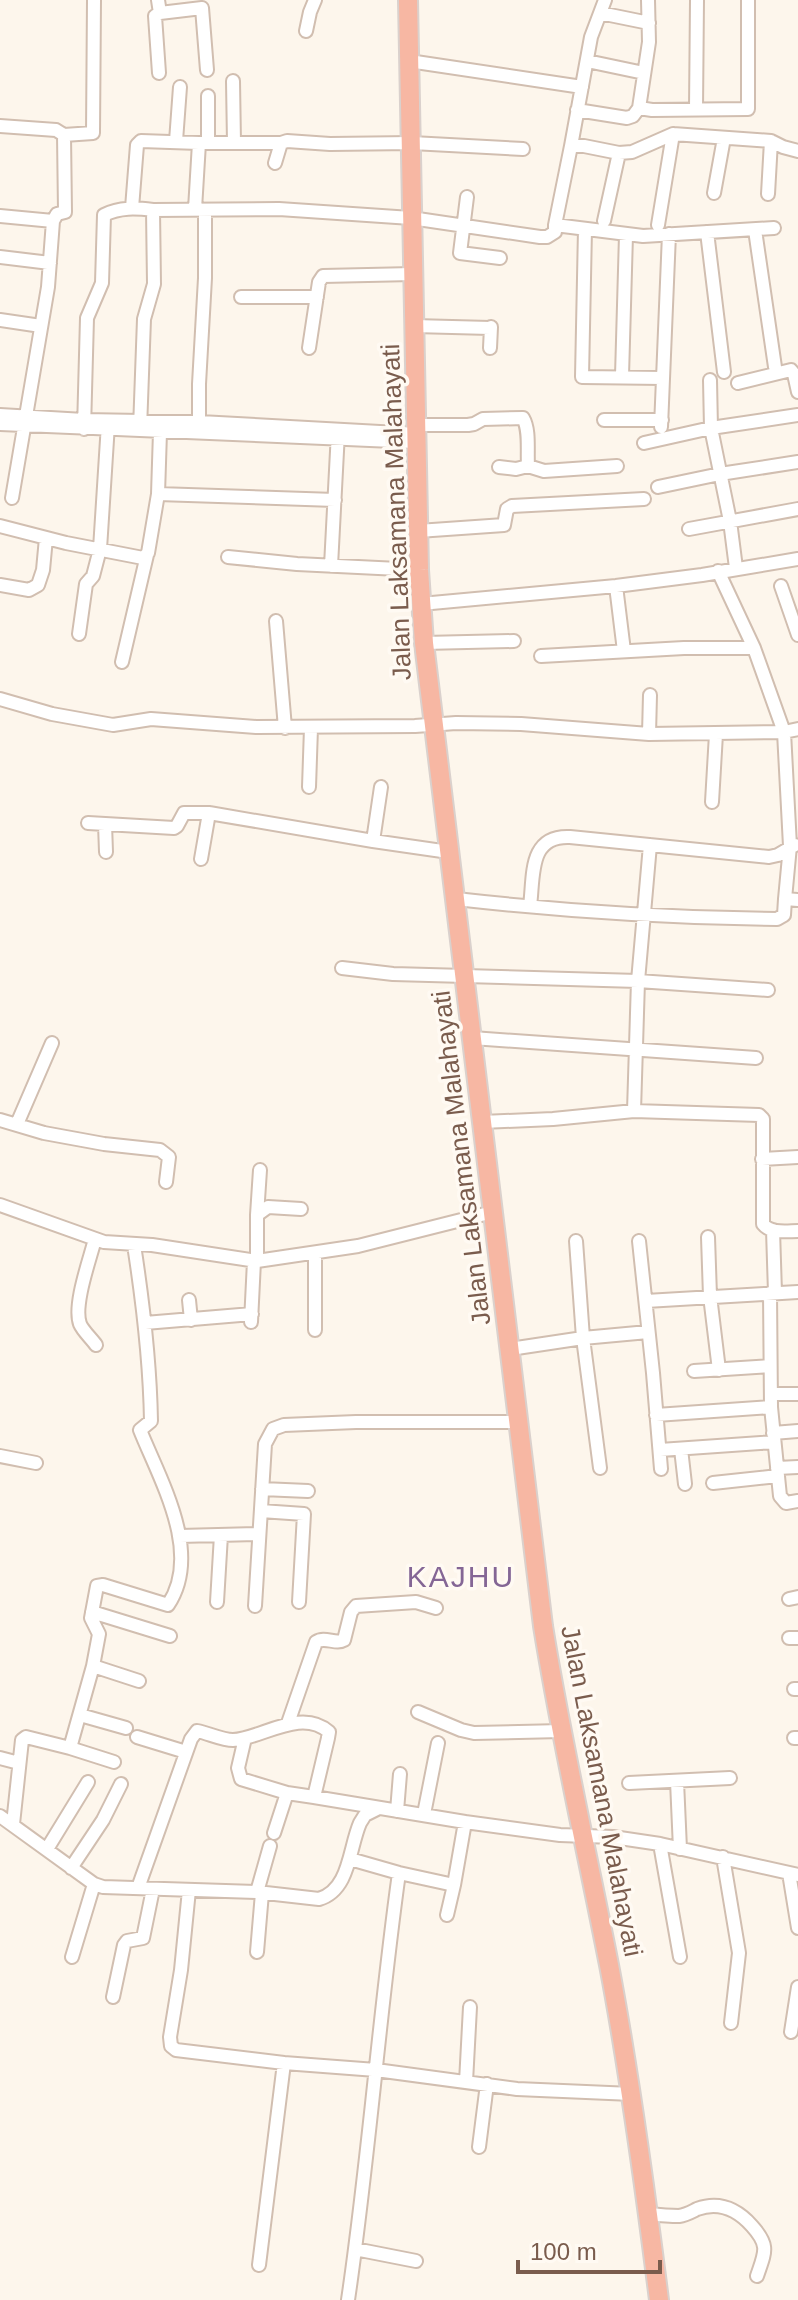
<svg xmlns="http://www.w3.org/2000/svg" width="798" height="2300" viewBox="0 0 798 2300" font-family="Arial,sans-serif">
<rect width="100%" height="100%" fill="#fdf6ec"/>
<g fill="none" stroke-linecap="round" stroke-linejoin="round">
<defs>
<path id="minor" d="M158,0l2,13 42,-5 5,62
M605,0l-14,37 -20,109h13l35,7 13,-1 41,-18 98,7 12,6 15,4
M600,13l49,10
M306,31l4,-19 5,-12
M409,61l173,26
M587,61l57,12
M159,73l-4,-57 5,-3
M233,81l1,62
M639,108l10,-66 -1,-42
M696,109l1,-109
M577,110l50,8 6,-2 6,-8 13,2 96,-1v-109
M0,126l56,4 8,5 1,77 -8,2 -4,7 -5,66 -36,211
M64,135l29,-2 1,-133
M176,141l4,-54
M208,143v-47
M571,146l-16,79 88,11 131,-8
M275,163l6,-20 6,-2 43,3 82,-1 111,6
M714,193l10,-55
M768,194l3,-53
M467,197l-7,56 40,5
M132,208l5,-63 4,-4 58,2h82
M195,209l4,-66
M0,216l53,5
M604,221l15,-68
M658,225l15,-91
M585,229l-3,148 81,1
M755,230l20,137
M707,232l17,140
M0,257l50,6
M241,297h76
M0,320l41,6
M414,326l76,2
M309,348l10,-66 4,-6 90,-2
M490,348l1,-21
M622,376l4,-141
M710,380l1,48 19,93 6,47
M738,383l53,-13 3,4 4,18
M0,415l84,5 116,2 216,12
M604,420h58
M0,424l416,18
M416,425h52l6,-1 9,-5 40,-1c7,12 4,32 5,48
M661,427l8,-193
M84,429l3,-111 15,-35 2,-68c16,-8 32,-7 49,-5l126,-1 132,9 129,19h7l8,-5v-7
M140,429l4,-110 10,-35 -1,-74
M199,430v-46l6,-106v-68
M644,443l67,-15 87,-13
M499,467l17,2 12,-3 16,5 73,-5
M658,487l62,-13 78,-12
M158,494l177,6
M0,526l66,17 77,15 5,-5 10,-59 2,-62
M689,529l109,-20
M418,531l86,-6 3,-16 5,-3 132,-7
M228,557l69,7 122,6
M331,566l7,-134
M718,571l36,77 30,84 14,-3
M0,585l29,5 9,-5 5,-15 3,-32
M616,586l8,65
M781,586l17,49
M421,604l195,-18 86,-11 96,-16
M276,621l9,107
M79,634l7,-50 7,-8 7,-27 8,-125
M424,643l90,-2
M541,656l143,-8h70
M122,662l25,-107
M0,699l52,15 61,11 38,-6 105,8 159,-1 41,-3 65,1 128,10 135,-2 6,114 -5,53 13,1
M649,734l1,-39
M309,787l2,-59
M381,787l-8,54 76,11
M712,802l4,-68
M88,823l86,5 3,-2 7,-13h25l164,28
M105,824l1,28
M201,859l8,-46
M456,899c107,12 213,19 321,20l7,-4 1,-16
M530,906c4,-30 -2,-71 40,-69l199,20 9,-2 17,-10
M342,968l51,6 245,7 130,9
M472,1038l284,20
M634,1111l4,-130 12,-136
M0,1120l44,13 60,11 56,6 9,7 -3,25
M482,1122l71,-3 81,-8 125,4 4,4v105c8,10 24,7 35,7
M17,1124l35,-81
M762,1159l36,-2
M0,1205l104,37 48,3 105,16 101,-15 135,-34
M257,1215l11,-8 33,2
M773,1230l2,63
M708,1237l2,59 9,74
M95,1239c-5,20 -22,66 -15,85 3,7 11,14 16,21
M576,1241l7,97 17,130
M639,1241l14,132 8,96
M315,1253v77
M257,1261v-46l3,-45
M770,1293l1,114 9,89 6,7 12,-2
M189,1300l2,20
M646,1301l152,-9
M251,1322l3,-61
M145,1323l107,-9
M510,1349l73,-11 65,-6
M694,1371l76,-5
M771,1394h27
M656,1415l115,-8
M773,1433l25,-2
M681,1449l4,35
M660,1450l114,-8
M0,1456l36,7
M777,1468l21,-1
M713,1483l65,-7
M262,1489l46,2
M261,1511l43,3 -5,88
M180,1536l79,-2
M789,1599l9,-2
M217,1602l4,-67
M255,1606l10,-162 8,-15 11,-4 72,-3h162
M92,1612l78,24
M789,1638h9
M93,1666l46,15
M794,1689h4
M418,1712l43,18 13,3 88,-2
M80,1715l46,13
M288,1723l28,-81c9,-6 20,3 28,-2l7,-28 5,-6 60,-4 20,6
M137,1737l49,15
M794,1738h4
M70,1748l44,14
M0,1758l19,5
M677,1781l3,68
M629,1783l101,-5
M314,1797l151,25 95,13 53,2 47,7 138,31
M397,1811l3,-37
M424,1814l14,-71
M0,1816l94,68 9,3 154,5 62,7c31,-9 30,-51 41,-76l5,-8 12,-6
M13,1824l9,-84 4,-3 44,11 23,-82 6,-32 -8,-16 6,-32 6,-1 65,20c35,-52 -8,-125 -28,-175l11,-9c-1,-59 -8,-118 -17,-176
M274,1833l13,-40
M660,1844l20,113
M47,1849l41,-67
M723,1857l16,96 -8,70
M350,1859l49,14 55,12 11,-63
M71,1868l32,-48 18,-36
M789,1873l9,55
M138,1888l53,-149 6,-8c11,2 25,9 36,9 28,-1 68,-33 96,-8l-1,6 -14,59 -27,-4 -46,-14 -3,-11 7,-30
M189,1890l-8,80 -11,67 1,9 5,4 108,13 92,7 141,19 115,5
M257,1892l13,-46
M447,1915l7,-30
M257,1952l5,-59
M72,1957l22,-73
M113,1997l11,-52 3,-4 16,-3 10,-49
M791,2032l7,-45
M466,2082l4,-75
M479,2147l8,-63
M648,2214c10,1 21,2 31,2 7,-1 12,-4 18,-7 22,-8 40,0 55,17 18,20 13,26 5,50
M355,2249l61,12
M259,2265l25,-202
M348,2300c21,-142 31,-285 51,-427"/>
<path id="highway" d="M408,0l11,570 5,73 119,983c18,113 44,226 66,339 21,111 36,223 50,335"/>
</defs>
<use href="#minor" stroke="#d1beb0" stroke-width="16"/>
<use href="#highway" stroke="#dad1cd" stroke-width="22"/>
<use href="#minor" stroke="#fff" stroke-width="12"/>
<use href="#highway" stroke="#f7b7a3" stroke-width="18"/>
</g>
<g text-anchor="middle" stroke-width="7" stroke-linejoin="round" paint-order="stroke">
<g font-size="26" fill="#7a5c4d" stroke="#fffaf3">
<text transform="translate(396 512) rotate(-92)" y="9">Jalan Laksamana Malahayati</text>
<text transform="translate(461 1158) rotate(-97)" y="9">Jalan Laksamana Malahayati</text>
<text transform="translate(602 1791) rotate(79)" y="9">Jalan Laksamana Malahayati</text>
</g>
<g font-size="30" letter-spacing="2" fill="#846695" stroke="#fffaf3">
<text x="461" y="1587">KAJHU</text>
</g>
</g>
<path d="M518 2260v12h142v-12" fill="none" stroke="#7a5c4d" stroke-width="4"/>
<text x="530" y="2260" font-size="24" fill="#7a5c4d" stroke="#fffaf3" stroke-width="6" paint-order="stroke">100 m</text>
</svg>
